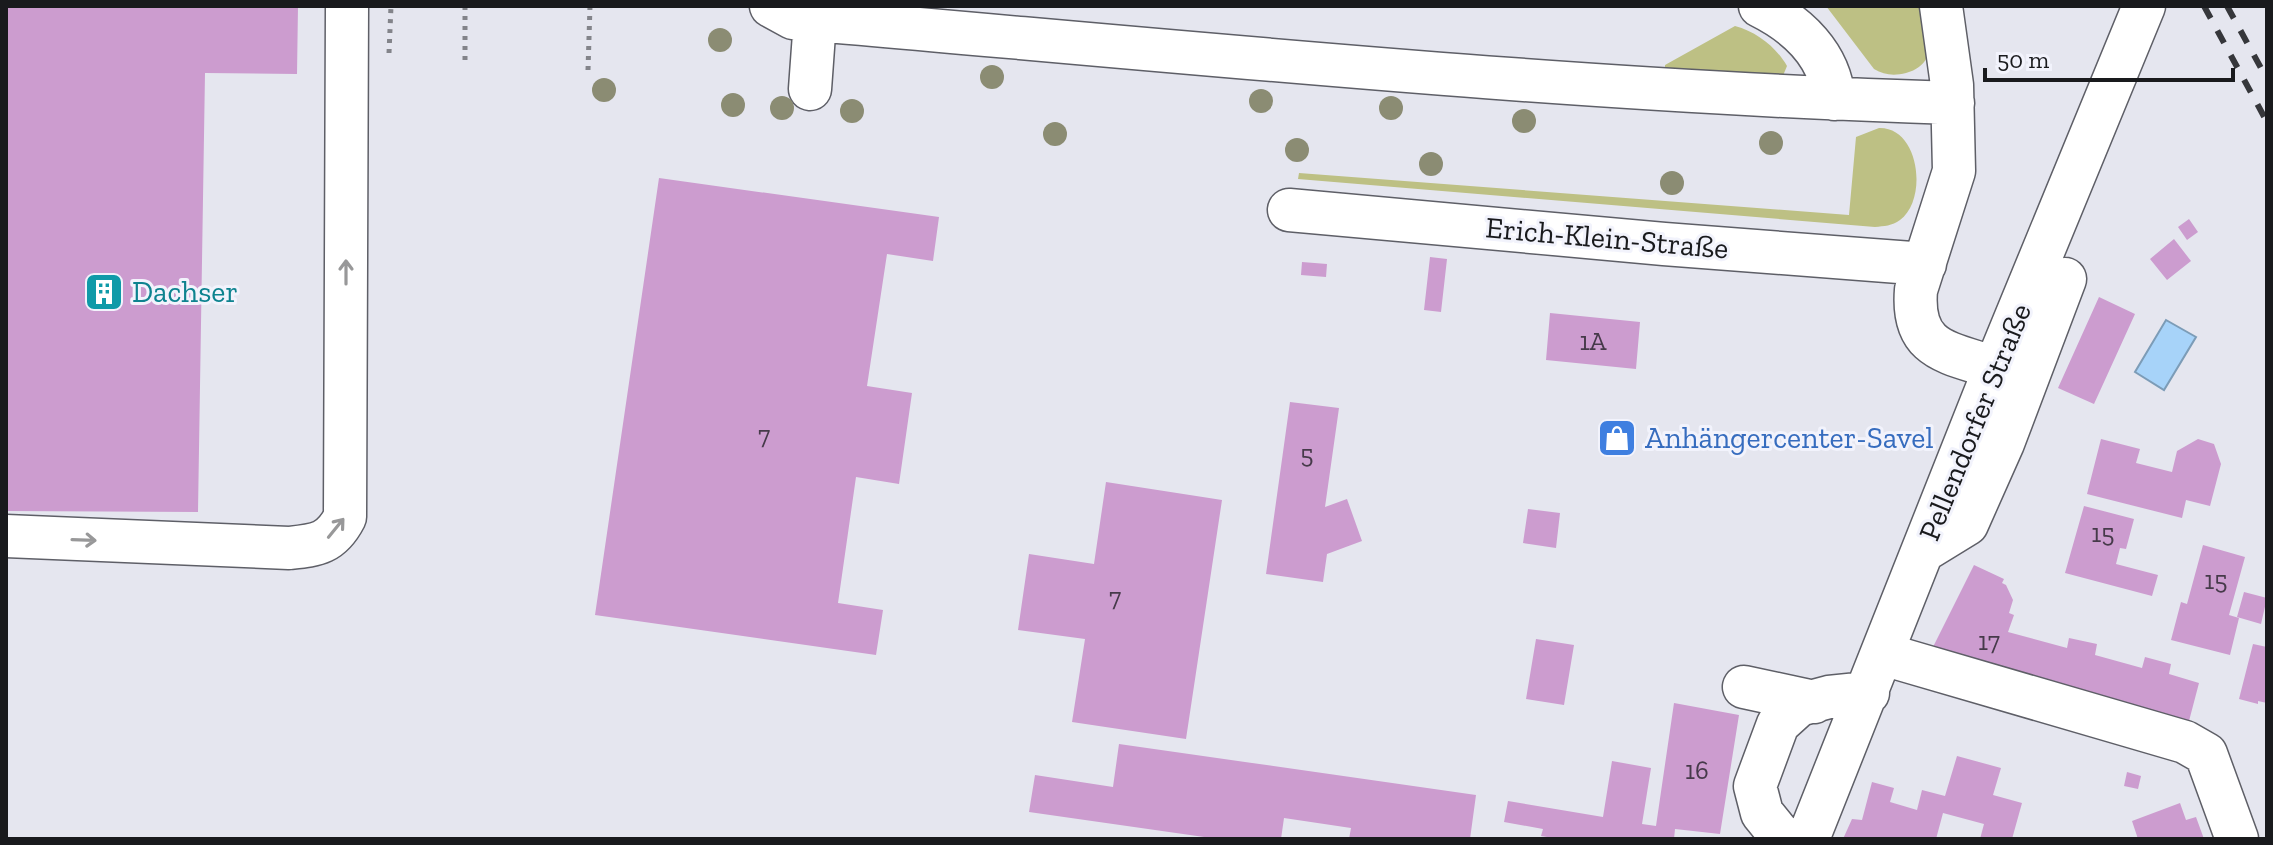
<svg xmlns="http://www.w3.org/2000/svg" width="2273" height="845" viewBox="0 0 2273 845" font-family="'Zilla Slab',serif">
<rect width="100%" height="100%" fill="#e5e6ef"/>
<path fill="#bdc084" d="M1826,6h104c0,27 9,58 -24,67 -12,3 -22,2 -32,-4z
M1735,26c22,6 41,21 52,40l-5,12 -117,-9v-4z
M1879,128c41,-1 49,72 21,92 -8,6 -16,6 -25,7l-577,-48 1,-6 550,42 7,-78z"/>
<path fill="#a7d3f9" stroke="#7c9cb7" stroke-width="2" d="M2166,320l30,17 -32,53 -29,-18z"/>
<path fill="#cc9ccf" d="M6,6h292l-1,68 -92,-1 -7,439 -192,-1z
M659,178l280,39 -6,44 -46,-7 -20,132 45,7 -13,91 -43,-7 -18,126 45,7 -7,45 -281,-40z
M2189,219l9,13 -11,8 -9,-13z
M2174,239l17,22 -24,19 -17,-21z
M1430,257l17,2 -6,53 -17,-2z
M1302,262l25,2 -1,13 -25,-2z
M2099,297l36,17 -41,90 -36,-16z
M1550,313l90,9 -4,47 -90,-9z
M1290,402l49,6 -14,99 22,-8 15,42 -35,13 -4,28 -57,-8z
M2101,439l39,10 -4,14 36,9 5,-21 21,-12 16,5 7,20 -11,42 -24,-6 -4,18 -95,-24z
M1106,482l116,18 -36,239 -114,-17 13,-83 -67,-9 11,-76 65,10z
M2084,506l50,13 -8,30 -6,-1 -4,16 42,11 -6,21 -87,-23z
M1528,509l32,4 -4,35 -33,-5z
M2203,545l42,12 -16,58 10,3 -9,37 -59,-15 10,-38 6,2z
M1974,565l30,14 -2,4 4,2 7,15 -4,13 5,2 -6,17 59,16 2,-10 28,6 -2,11 47,13 3,-11 26,7 -2,10 30,9 -10,38 -260,-66z
M2244,592l23,6 -6,26 -24,-7z
M1536,639l38,6 -10,60 -38,-6z
M2253,644l14,3v56l-9,-2v3l-19,-5z
M1674,703l65,12 -19,119 -45,-5 -1,10h-115l-18,-3 2,-7 -39,-7 4,-21 95,16 9,-56 39,7 -9,56 14,2z
M1119,744l357,51 -6,44h-121l2,-11 -67,-10 -3,21h-63l-189,-27 6,-37 78,12z
M1957,756l44,12 -8,27 29,8 -10,36h-32l4,-15 -41,-11 -7,26h-93l9,-20 10,1 10,-38 22,6 -4,14 27,8 5,-20 23,6z
M2127,772l14,4 -3,13 -14,-3z
M2180,803l6,17 10,-3 8,22h-66l-6,-18z"/>
<g fill="none" stroke-linecap="round" stroke-linejoin="round">
<defs>
<path id="minor" d="M771,6l22,12c386,33 772,73 1160,85
M808,6l7,14 -5,69
M1760,6c38,19 70,49 74,93
M1941,6l11,79 2,86 -38,119c-5,61 32,62 79,78
M1289,210l375,34 261,20
M6,536l283,12c28,-3 42,-4 56,-31l2,-511
M1923,551l44,-27 36,-81 62,-164
M1883,654l302,88 21,12 31,85
M1744,687l70,15
M1783,839l-21,-26 -7,-27 23,-62 21,-19 30,-8 39,-4
M1808,839l187,-471 149,-362"/>
</defs>
<use href="#minor" stroke="#5e5f67" stroke-width="45"/>
<path stroke="#83848a" stroke-width="5" stroke-dasharray="4 6" stroke-linecap="butt" d="M389,53l2,-47
M465,60v-54
M588,70l2,-64"/>
<use href="#minor" stroke="#fff" stroke-width="42"/>
<path stroke="#36373b" stroke-width="6" stroke-dasharray="14 14" stroke-linecap="butt" d="M2204,6l63,116
M2227,6l40,73"/>
</g>
<g fill="#8b8c73">
<circle cx="720" cy="40" r="12"/>
<circle cx="992" cy="77" r="12"/>
<circle cx="604" cy="90" r="12"/>
<circle cx="1261" cy="101" r="12"/>
<circle cx="733" cy="105" r="12"/>
<circle cx="782" cy="108" r="12"/>
<circle cx="1391" cy="108" r="12"/>
<circle cx="852" cy="111" r="12"/>
<circle cx="1524" cy="121" r="12"/>
<circle cx="1055" cy="134" r="12"/>
<circle cx="1771" cy="143" r="12"/>
<circle cx="1297" cy="150" r="12"/>
<circle cx="1431" cy="164" r="12"/>
<circle cx="1672" cy="183" r="12"/>
</g>
<defs><path id="oneway-shaft" d="M-6 0H5M1.5-3L5.5 0L1.5 3" fill="none" stroke-width="1.6" stroke-linecap="round" stroke-linejoin="round" transform="scale(2)"/></defs>
<g stroke="#989899">
<use href="#oneway-shaft" transform="translate(346 272) rotate(-90)"/>
<use href="#oneway-shaft" transform="translate(336 528) rotate(-51)"/>
<use href="#oneway-shaft" transform="translate(84 540) rotate(2)"/>
</g>
<defs>
<symbol id="building-square" viewBox="-11 -11 22 22"><rect x="-9" y="-9" width="18" height="18" rx="4" fill="#0f9aa8" stroke="#f2f3fc"/><path d="M-4-6H4V6H1V3H-1V6H-4ZM-2.5-4.3h1.7v1.8h-1.7ZM.8-4.3h1.7v1.8H.8ZM-2.5-1h1.7V.8h-1.7ZM.8-1h1.7V.8H.8Z" fill="#fff"/></symbol>
<symbol id="shop-square" viewBox="-11 -11 22 22"><rect x="-9" y="-9" width="18" height="18" rx="4" fill="#3f7fe0" stroke="#f2f3fc"/><path d="M-5-2.5h2.3a2.7 3.5 0 0 1 5.4 0H5L5.5 6h-11ZM-1.5-2.5h3a1.5 2.3 0 0 0-3 0Z" fill="#fff"/></symbol>
</defs>
<g fill-rule="evenodd">
<use href="#building-square" x="82" y="270" width="44" height="44"/>
<use href="#shop-square" x="1595" y="416" width="44" height="44"/>
</g>
<g text-anchor="middle" stroke-width="6" stroke-linejoin="round" paint-order="stroke">
<g font-size="26" fill="#463a4a">
<text x="1593" y="350">1A</text>
<text x="764" y="444">7</text>
<text x="1307" y="463">5</text>
<text x="2103" y="542">15</text>
<text x="2216" y="589">15</text>
<text x="1115" y="606">7</text>
<text x="1989" y="650">17</text>
<text x="1697" y="779">16</text>
</g>
<g font-size="30" fill="#191a1d" stroke="#f2f3fc">
<text transform="translate(1607 238) rotate(5)" y="10">Erich-Klein-Straße</text>
<text transform="translate(1975 422) rotate(-68)" y="10">Pellendorfer Straße</text>
</g>
<g font-size="30" fill="#0d838f" stroke="#f2f3fc" text-anchor="start">
<text x="132" y="302">Dachser</text>
</g>
<g font-size="30" fill="#366cbe" stroke="#f2f3fc" text-anchor="start">
<text x="1645" y="448">Anhängercenter-Savel</text>
</g>
</g>
<rect width="2273" height="845" fill="none" stroke="#191a1d" stroke-width="16"/>
<path d="M1985 68v12h248v-12" fill="none" stroke="#191a1d" stroke-width="4"/>
<text x="1997" y="68" font-size="24" fill="#191a1d" stroke="#f2f3fc" stroke-width="6" paint-order="stroke">50 m</text>
</svg>
